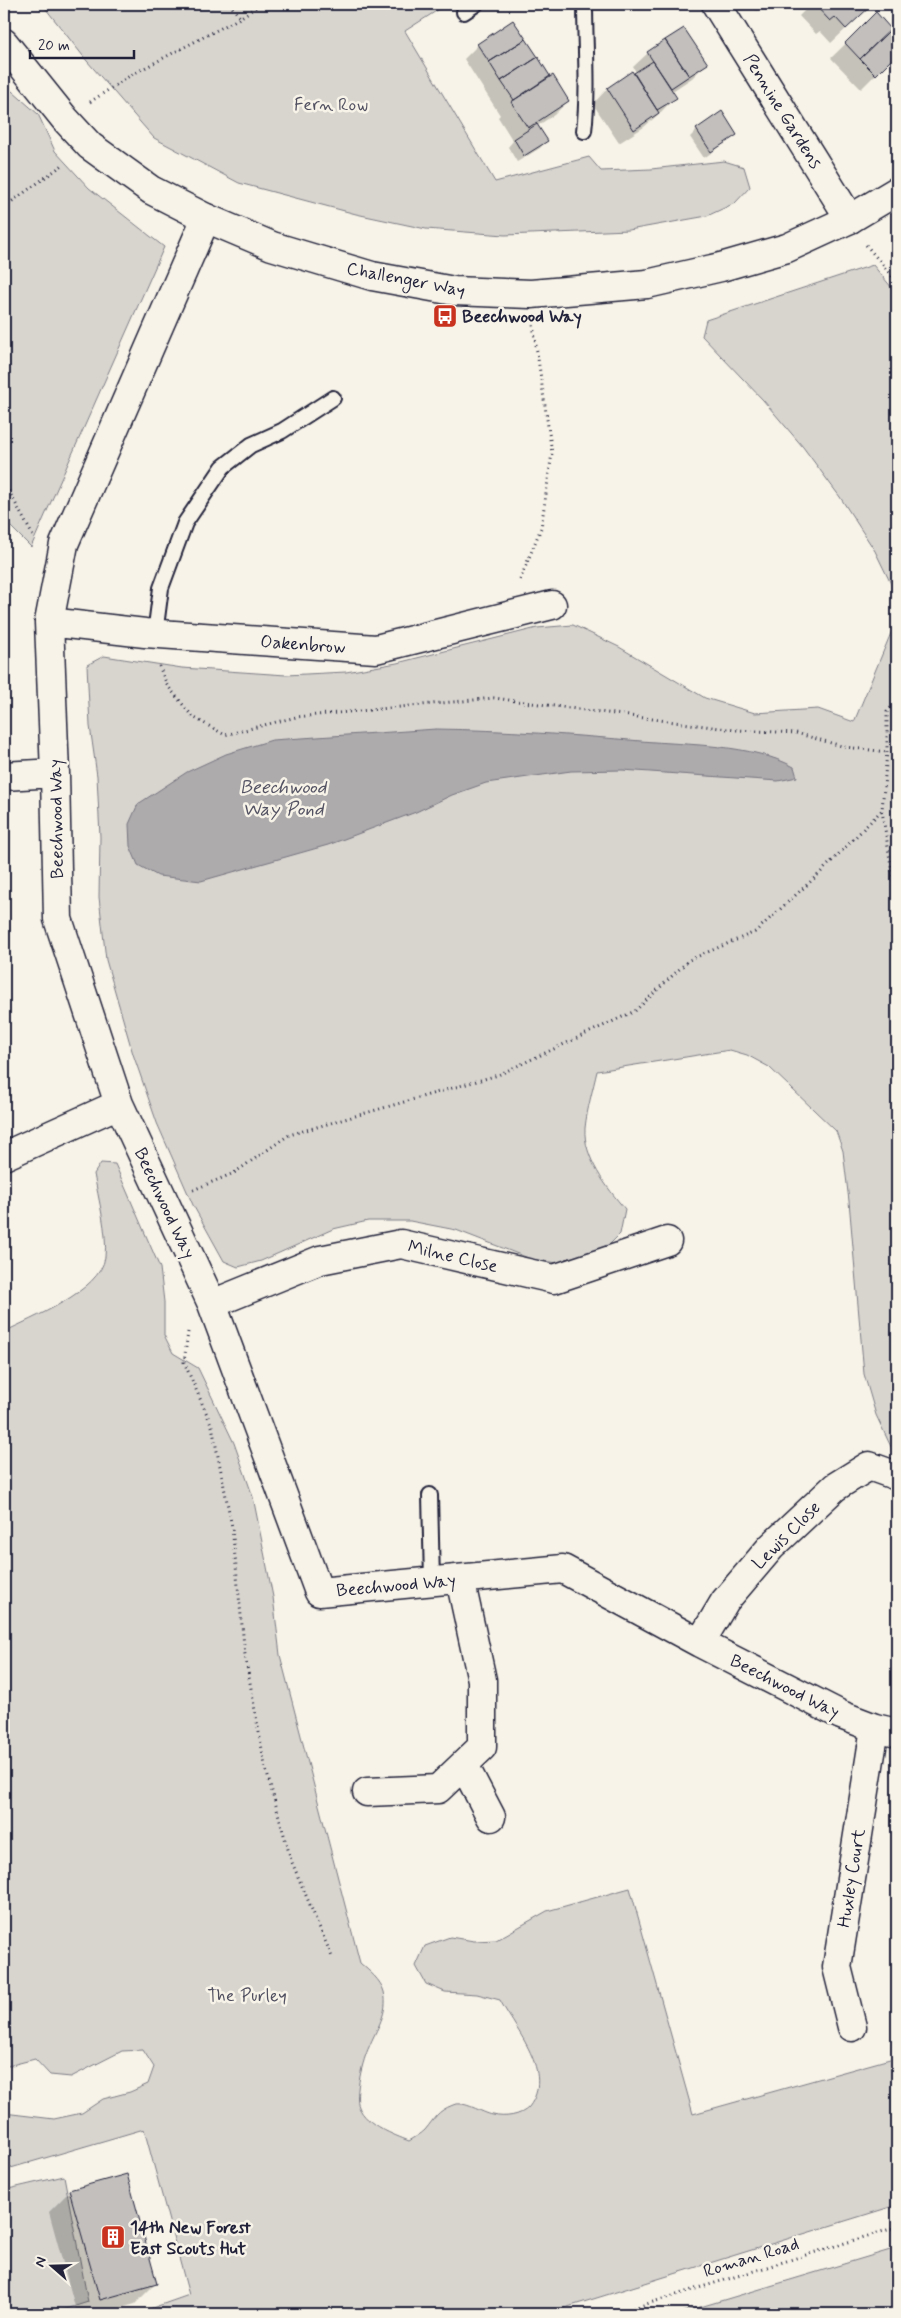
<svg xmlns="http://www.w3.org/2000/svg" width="901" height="2318" viewBox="0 0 901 2318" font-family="Mynerve,sans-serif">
<rect width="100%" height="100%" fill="#f7f3e8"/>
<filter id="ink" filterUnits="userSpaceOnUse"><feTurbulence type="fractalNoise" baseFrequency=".02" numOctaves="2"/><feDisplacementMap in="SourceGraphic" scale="10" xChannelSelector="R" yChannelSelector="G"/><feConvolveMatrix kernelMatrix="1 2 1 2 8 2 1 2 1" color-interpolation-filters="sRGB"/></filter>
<g filter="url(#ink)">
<path fill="#d8d5cf" stroke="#7d7c85" d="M42,4h402v2l-39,25 90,151 94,-25 12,14 50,-2 73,-8 20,6 6,20 -15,16 -28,13 -78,14 -124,5 -79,-6 -70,-15 -117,-31 -85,-45 -67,-77z
M4,84l34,30 17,37 34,37 75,59 -133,300 -27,-27z
M873,265l24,29v1160l-4,-3 -17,-36 -12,-41 -15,-173 -6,-50 -7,-20 -67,-64 -22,-12 -17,-5 -133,21c-4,18 -10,38 -12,57 -2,29 22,60 40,81l-5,25 -16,16 -21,8 -25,5 -27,-4 -75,-29 -46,-9h-42l-35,8 -72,32 -23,6 -14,-6 -31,-56 -36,-82 -24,-69 -27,-94 -7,-63 1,-60 -3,-61 -7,-50 -3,-61 17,-9 78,12 104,7 60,-3 51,-9 140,-35 36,-3 46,22 86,51 50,15 63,-4 36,13 42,-101 -1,-29 -20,-41 -35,-54 -37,-50 -40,-47 -61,-64 4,-16z
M101,1163l14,1 45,104 4,34v33l9,18 25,15 36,75 19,54 20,100 7,58 80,308c9,8 21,17 24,29 5,21 -8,37 -15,55 -6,12 -15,48 -10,60 7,18 35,28 50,34 5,-3 12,-7 16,-11 10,-12 12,-19 28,-25 12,-5 28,8 40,10 11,3 28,1 36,-8 26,-34 -13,-76 -29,-107l-23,-6 -32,-2 -19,-8 -10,-18 9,-20 25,-9 24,4 22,-1 51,-29 83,-23 63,226 204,-57v148l-352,109h-410l54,-19 -45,-166 -140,41v-57l50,6 28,-6 21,-14 27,-7 18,-8 6,-17 -11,-17 -21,1 -51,26 -21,-2 -15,-16 -31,8v-735c27,-14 97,-41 101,-75 3,-23 -7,-60 -11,-83z
M64,2176l24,126 -37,12h-47v-124z
M897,2248v66h-220z"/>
<path fill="#aeabad" stroke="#76747f" d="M436,729c68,1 137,6 205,12 47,4 111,3 153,26l3,10 -19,4 -156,-11 -51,1 -85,12 -34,12 -36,17 -88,33 -127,36 -43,-5 -20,-11 -8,-19 -1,-22 9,-20 49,-32 39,-18 46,-14z"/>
<path fill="#0003" d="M750,4h14l-7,7z
M801,4h71l-41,39 -11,-12 -4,3 -17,-18 7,-7z
M876,14l21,22v17l-36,36 -30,-31z
M513,21l37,57 18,23 -14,14 -17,11 9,15 -6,7 -23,14 -9,-15 5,-6 -15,-24 2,-2 -36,-56 14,-14z
M648,53l58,11 -14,14 -21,14 4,5 -14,15 -17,15 -25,16 -26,-39 14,-15 29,-17 -3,-5z
M697,130l39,5 -32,23 -14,-21z
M70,2191l85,93 -20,20 -36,10h-22l-28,-102z"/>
<path fill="#c2bfbd" stroke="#22223b" d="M814,4h59l-27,25 -11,-12 -5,4z
M876,12l15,17 -31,30 -15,-16z
M513,20l13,19 -37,23 -12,-18z
M684,28l24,36 -19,12 -24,-36z
M891,29l6,6v19l-21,21 -16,-16z
M526,39l12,18 -37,24 -12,-19z
M665,40l24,36 -18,12 -24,-36z
M538,57l12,19 -36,24 -13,-19z
M653,61l24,37 -20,12 -23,-37z
M632,71l27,42 -25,17 -27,-42z
M553,75l16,26 -41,27 -17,-26z
M722,111l15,24 -26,17 -15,-23z
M537,124l11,17 -24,15 -10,-17z
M127,2174l30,110 -57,16 -31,-110z"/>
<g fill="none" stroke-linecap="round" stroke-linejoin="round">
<defs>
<path id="lane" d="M464,12l12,-8
M584,131c5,-42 1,-85 1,-127
M155,634l6,-46 24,-65 38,-56 28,-22 31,-14 51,-33
M430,1495l2,86"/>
<path id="street" d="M716,4l134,215
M206,218l-142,326 -15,78 6,151 3,146 61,185 93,200 107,288 244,-23 137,74 141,72 34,13 22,5
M49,622l96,11 231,16 176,-44
M4,776l51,-3
M4,1156l115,-52
M212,1304l108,-44 81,-16 153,35 113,-38
M700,1643l25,-42 46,-54 64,-60 34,-21 28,10
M464,1765l27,52
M367,1792l71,-3 44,-42v-67l-22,-101
M852,2027l-15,-60 38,-239"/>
<path id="secondary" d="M4,43l61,76 25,27 61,44 55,28 66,28 100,30 82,15 77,3 116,-10 74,-17 66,-19 63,-29 47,-28"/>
</defs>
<use href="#lane" stroke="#22223b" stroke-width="18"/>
<use href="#street" stroke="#22223b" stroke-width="31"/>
<use href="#secondary" stroke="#22223b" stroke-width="31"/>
<path stroke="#22223b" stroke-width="3" stroke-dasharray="1 4" stroke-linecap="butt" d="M229,4l11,13
M90,102l41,-27 107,-56 23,-15
M4,207l60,-43
M866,245l31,37
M4,482l29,54
M520,580l21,-52 11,-75 -19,-128
M159,666l8,19 26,32 32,18 71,-18 198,-19 241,32 61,3 49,14 42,5
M882,811l15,91
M193,1190l41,-17 55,-38 209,-60 137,-64 54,-51 66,-28 65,-59 62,-63 5,-58v-40l10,-11
M188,1332l-4,30 28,64 20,101 13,128 20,111 26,94 41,97
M614,2314l283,-87"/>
<use href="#lane" stroke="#f7f3e8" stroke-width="14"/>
<use href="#street" stroke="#f7f3e8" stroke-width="28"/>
<use href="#secondary" stroke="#f7f3e8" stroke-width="28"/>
</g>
</g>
<defs>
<symbol id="bus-square" viewBox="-11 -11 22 22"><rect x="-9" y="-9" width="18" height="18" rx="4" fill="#c8321e" stroke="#f7f3e8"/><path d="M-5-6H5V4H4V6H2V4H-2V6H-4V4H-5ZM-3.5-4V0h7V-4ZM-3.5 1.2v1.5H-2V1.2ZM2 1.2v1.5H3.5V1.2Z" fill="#fff"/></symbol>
<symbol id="building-square" viewBox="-11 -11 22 22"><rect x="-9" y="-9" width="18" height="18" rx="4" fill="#c8321e" stroke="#f7f3e8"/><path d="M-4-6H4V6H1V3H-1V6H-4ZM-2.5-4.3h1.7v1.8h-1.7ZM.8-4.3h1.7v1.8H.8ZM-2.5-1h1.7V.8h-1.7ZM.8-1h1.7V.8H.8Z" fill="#fff"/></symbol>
</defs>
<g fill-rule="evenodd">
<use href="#bus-square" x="431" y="302" width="28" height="28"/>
<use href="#building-square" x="99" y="2223" width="28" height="28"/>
</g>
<g text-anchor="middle" stroke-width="5" stroke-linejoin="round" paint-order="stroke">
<g font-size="18" fill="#504f60" stroke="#f7f3e8">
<text x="331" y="110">Fern Row</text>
<text x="247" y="2001">The Purley</text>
</g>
<g font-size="18" fill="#22223b" stroke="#f7f3e8">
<text transform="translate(783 111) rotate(58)" y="6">Pennine Gardens</text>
<text transform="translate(406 279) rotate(11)" y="6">Challenger Way</text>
<text transform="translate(303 644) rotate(4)" y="6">Oakenbrow</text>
<text transform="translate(56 819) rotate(-91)" y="6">Beechwood Way</text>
<text transform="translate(165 1203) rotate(65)" y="6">Beechwood Way</text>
<text transform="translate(453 1256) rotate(13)" y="6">Milne Close</text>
<text transform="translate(786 1535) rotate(-45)" y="6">Lewis Close</text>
<text transform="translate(396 1585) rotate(-5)" y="6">Beechwood Way</text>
<text transform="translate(785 1686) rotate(27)" y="6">Beechwood Way</text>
<text transform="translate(851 1878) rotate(-81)" y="6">Huxley Court</text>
<text transform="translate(751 2257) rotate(-17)" y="6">Roman Road</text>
</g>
<g font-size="18" font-weight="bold" fill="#22223b" stroke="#f7f3e8" text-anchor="start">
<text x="462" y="322">Beechwood Way</text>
<text x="130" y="2233">14th New Forest<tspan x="130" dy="21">East Scouts Hut</tspan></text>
</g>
<g font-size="19" font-style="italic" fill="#535263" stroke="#f7f3e8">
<text x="283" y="793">Beechwood<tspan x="283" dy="22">Way Pond</tspan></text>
</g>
</g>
<rect width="901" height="2318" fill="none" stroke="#f7f3e8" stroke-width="20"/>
<rect x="10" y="10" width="881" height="2298" fill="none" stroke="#22223b" stroke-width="2" filter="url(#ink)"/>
<g transform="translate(52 2266) rotate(290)" stroke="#f7f3e8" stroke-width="4" paint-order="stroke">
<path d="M0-4L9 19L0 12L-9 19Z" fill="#22223b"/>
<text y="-8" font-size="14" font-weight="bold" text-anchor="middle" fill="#22223b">N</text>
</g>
<path d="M30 50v8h104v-8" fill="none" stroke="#22223b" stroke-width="2.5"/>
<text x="38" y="50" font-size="15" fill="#22223b" stroke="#f7f3e8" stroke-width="4" paint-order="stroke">20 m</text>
</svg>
